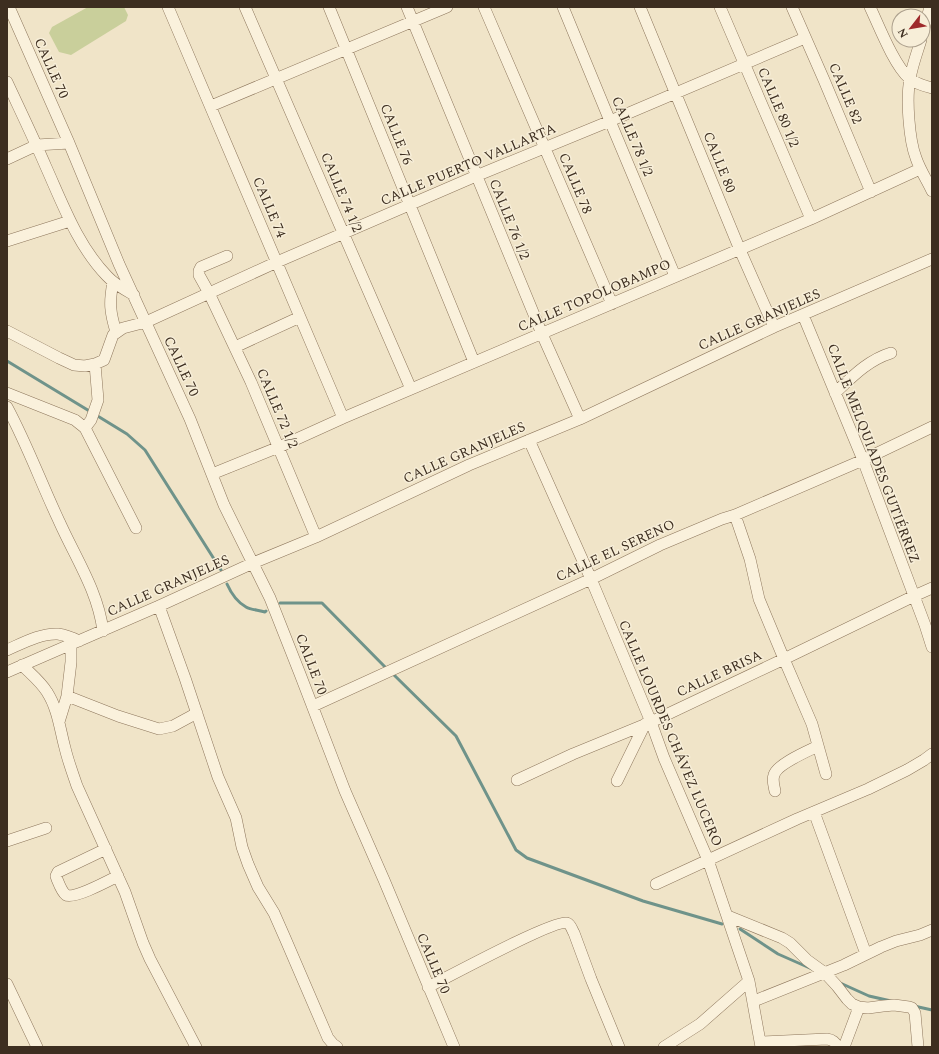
<svg xmlns="http://www.w3.org/2000/svg" width="939" height="1054" viewBox="0 0 939 1054" font-family="Spectral,serif">
<rect width="100%" height="100%" fill="#f0e4c8"/>
<path fill="#c9cf9b" d="M88,7h36l4,8 -2,6 -55,34 -12,-3 -10,-19 3,-6z"/>
<g fill="none" stroke-linecap="round" stroke-linejoin="round">
<path stroke="#6f938a" stroke-width="3" d="M7,361l84,51
M96,415l31,19 18,16 76,120
M227,584c4,9 10,18 19,23 5,3 13,3 19,5l1,-1
M280,603h42l66,67
M392,673l64,63 60,114 11,8 116,43 79,23
M740,929l38,25 34,15
M838,982l31,14 22,5
M914,1006l18,4"/>
<defs>
<path id="minor" d="M9,7l60,136 50,121 71,155 34,86 46,93 30,76 45,117 39,89 70,167
M168,7l175,411
M245,7l166,382
M329,7l145,355
M407,7l135,327 38,85
M484,7l128,297
M563,7l47,114 65,155
M640,7l100,243 34,77
M720,7l91,212
M792,7l32,73 47,112
M870,7c9,19 24,58 39,71 6,5 15,8 23,10
M923,32l7,-25
M921,40c-4,13 -9,26 -11,39 -4,19 -1,61 6,79 4,12 11,22 16,33
M7,82c13,28 27,57 39,85 17,38 32,79 61,109 7,8 18,14 27,19
M211,106l236,-99
M7,159l30,-14 32,-2
M7,241l63,-20
M227,256l-26,11 -2,4v4l10,18 42,89 65,155
M113,282c-4,21 -3,30 3,50
M803,315l60,145 62,165 7,22
M7,331l52,27 15,7 11,1 10,-2 9,-4 9,-25 10,-7 23,-6 131,-60 199,-86 134,-55 195,-83
M235,347l65,-30
M7,393l68,27 10,8 51,100
M835,393c17,-16 33,-33 56,-40
M7,407c20,37 34,76 52,114 16,36 39,70 44,110
M85,428l6,-8 7,-20 -3,-36
M529,440l62,139 60,143 13,36 44,102 41,121 12,66
M212,474l67,-27 64,-29 468,-199 109,-50
M735,515l15,44 9,40 25,60 28,65 14,50
M159,606l26,72 33,99 18,41 6,29 6,17 10,23 16,26 11,25 43,100 5,6 4,3
M7,650c16,-7 34,-17 51,-16 7,1 15,4 21,7
M22,665c9,9 19,17 25,27 11,17 13,38 18,56 3,13 8,26 12,38l48,106 18,51 7,16 46,88
M7,672l152,-66 94,-43 63,-26 153,-72 111,-46 194,-92 158,-68
M67,696l4,-34v-17
M313,706l278,-127 69,-34 62,-26 13,-4 128,-55 69,-33
M59,722l8,-26 51,20 41,13 14,-3 24,-13
M517,780l56,-26 78,-32 133,-63 130,-63 18,-8
M617,781l28,-57
M775,791c-1,-5 -3,-11 -1,-16 3,-11 34,-24 44,-29
M814,812l52,142
M7,841l39,-13
M106,849l-48,23 -2,4 1,3c2,5 5,13 9,16 7,5 44,-15 52,-19
M656,884l141,-65 71,-30 39,-19 17,-10 8,-6
M728,916l54,22 8,5 17,17 18,13 12,13 10,13 5,5 7,3 9,1 15,-2 11,-1 15,2 3,1 3,5 3,34
M7,984l30,63
M428,987c18,-9 127,-68 139,-64 4,1 5,7 7,10l17,46 28,68
M754,1001l90,-36 37,-18 15,-6 24,-6 12,-5
M761,1042l66,-3c6,1 8,3 11,8
M664,1047l36,-23 49,-43
M844,1047l15,-40"/>
</defs>
<use href="#minor" stroke="#8d765c" stroke-width="12"/>
<use href="#minor" stroke="#faf1dc" stroke-width="11"/>
</g>
<g text-anchor="middle" stroke-width="3" stroke-linejoin="round" paint-order="stroke">
<g font-size="14" fill="#3d2e20" stroke="#f7eed8">
<text transform="translate(52 68) rotate(66)" y="5">CALLE 70</text>
<text transform="translate(846 93) rotate(67)" y="5">CALLE 82</text>
<text transform="translate(779 107) rotate(67)" y="5">CALLE 80 1/2</text>
<text transform="translate(397 134) rotate(68)" y="5">CALLE 76</text>
<text transform="translate(633 136) rotate(67)" y="5">CALLE 78 1/2</text>
<text transform="translate(720 162) rotate(68)" y="5">CALLE 80</text>
<text transform="translate(468 164) rotate(-23)" y="5">CALLE PUERTO VALLARTA</text>
<text transform="translate(576 183) rotate(67)" y="5">CALLE 78</text>
<text transform="translate(342 192) rotate(67)" y="5">CALLE 74 1/2</text>
<text transform="translate(270 207) rotate(67)" y="5">CALLE 74</text>
<text transform="translate(510 219) rotate(68)" y="5">CALLE 76 1/2</text>
<text transform="translate(594 295) rotate(-23)" y="5">CALLE TOPOLOBAMPO</text>
<text transform="translate(759 319) rotate(-24)" y="5">CALLE GRANJELES</text>
<text transform="translate(182 366) rotate(65)" y="5">CALLE 70</text>
<text transform="translate(278 408) rotate(67)" y="5">CALLE 72 1/2</text>
<text transform="translate(464 452) rotate(-24)" y="5">CALLE GRANJELES</text>
<text transform="translate(874 453) rotate(69)" y="5">CALLE MELQUIADES GUTIÉRREZ</text>
<text transform="translate(615 550) rotate(-25)" y="5">CALLE EL SERENO</text>
<text transform="translate(168 585) rotate(-24)" y="5">CALLE GRANJELES</text>
<text transform="translate(312 664) rotate(69)" y="5">CALLE 70</text>
<text transform="translate(719 673) rotate(-25)" y="5">CALLE BRISA</text>
<text transform="translate(671 733) rotate(67)" y="5">CALLE LOURDES CHÁVEZ LUCERO</text>
<text transform="translate(434 963) rotate(67)" y="5">CALLE 70</text>
</g>
</g>
<rect width="939" height="1054" fill="none" stroke="#3d2e20" stroke-width="16"/>
<g transform="translate(911 28) rotate(239)"><circle r="19" fill="#f7eed8" stroke="#ada18e"/>
<path d="M0-3L7 15L0 10L-7 15Z" fill="#9e2a2b"/>
<text y="-6" font-size="11" font-weight="bold" text-anchor="middle" fill="#3d2e20">N</text>
</g>
</svg>
